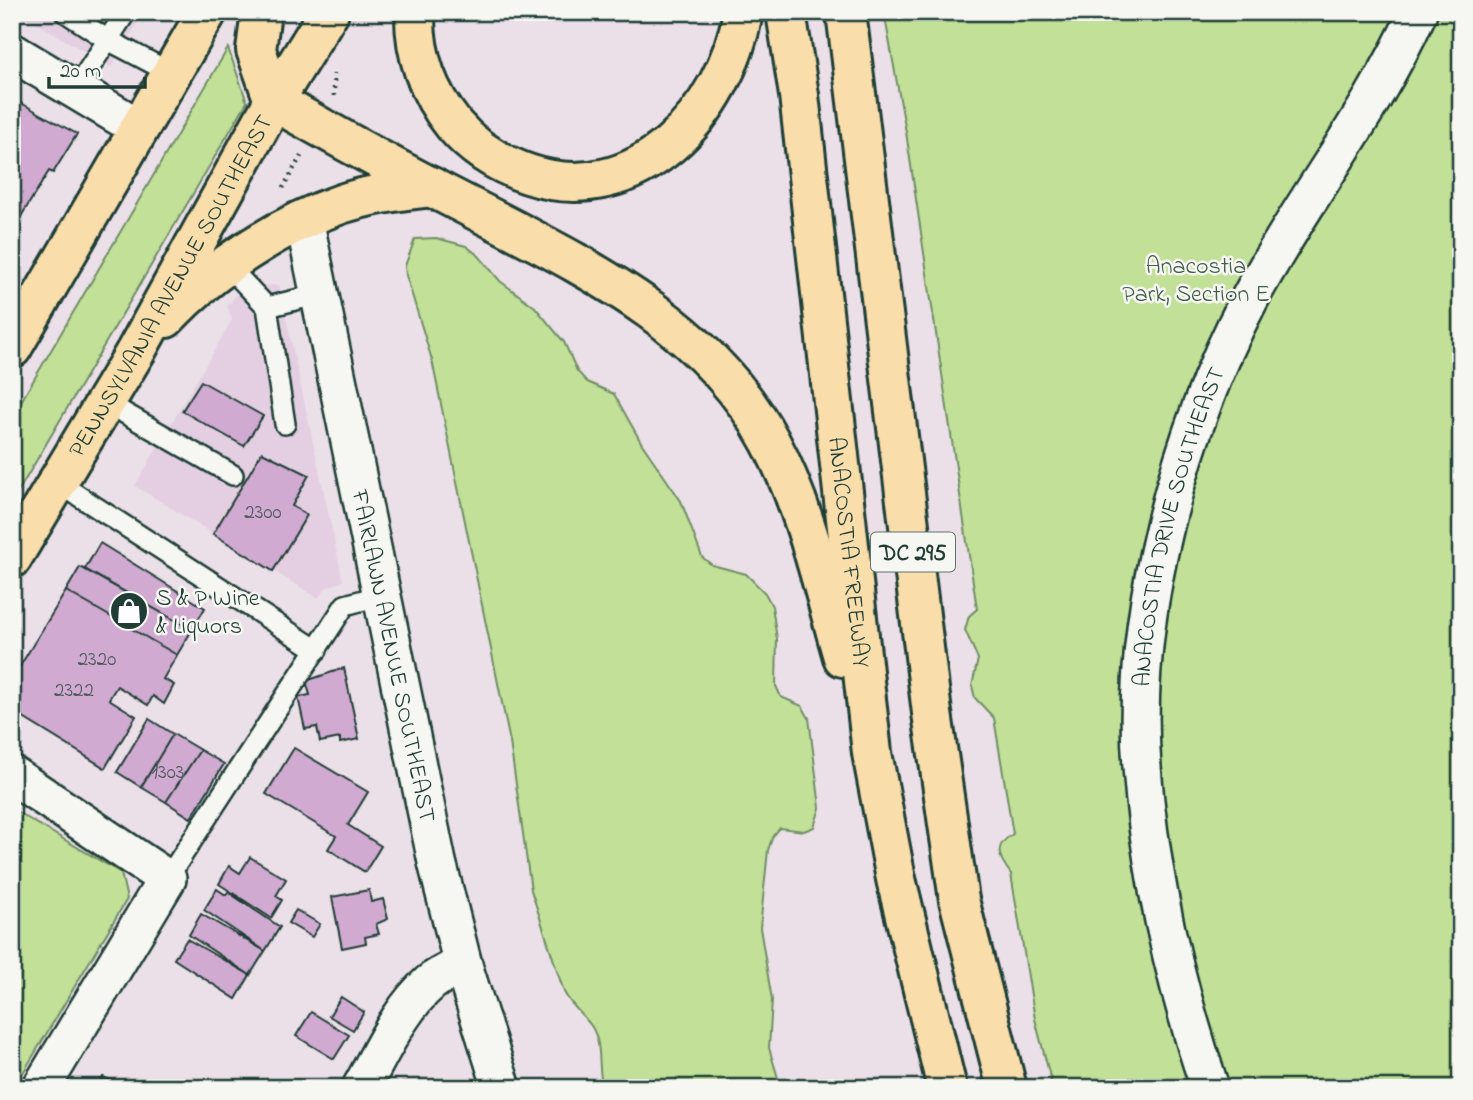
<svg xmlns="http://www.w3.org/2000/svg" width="1473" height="1100" viewBox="0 0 1473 1100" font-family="'Indie Flower',sans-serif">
<rect width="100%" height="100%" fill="#ebdfe8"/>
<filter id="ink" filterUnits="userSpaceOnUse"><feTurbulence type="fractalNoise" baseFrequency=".0143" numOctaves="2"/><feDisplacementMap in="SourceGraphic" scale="14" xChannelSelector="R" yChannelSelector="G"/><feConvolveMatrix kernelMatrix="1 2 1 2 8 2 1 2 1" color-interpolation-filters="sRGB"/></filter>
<g filter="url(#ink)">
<path fill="#e3cfe1" d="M18,12h126l-33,55z
M252,279l12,7 15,-1 64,296 -17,7 -8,10 -183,-112 97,-166 -5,-15z"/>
<path fill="#c2e098" stroke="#708e66" stroke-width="2" d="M884,12h577v1076h-408l-18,-69 -24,-145c-12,-16 -19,-28 2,-40l-19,-116 -19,-20 -3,-12 6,-27 -13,-29 4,-14 8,-7 -71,-477z
M228,48l19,54 -235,400v-85z
M436,238l30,8 13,10 21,25 35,26 29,35 13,29 10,11 27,12 28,50 39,57 21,56 10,8 34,9 19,19 7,13 5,33 -1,47 5,11 21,9 7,12 11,90 -6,19 -10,4 -24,-3 -7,8 -5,14 -8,78 12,72 -3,48 12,40h-178c-6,-19 0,-43 -11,-61 -9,-13 -21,-21 -28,-35l-33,-102 -21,-148 -78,-382 -26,-85 -1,-9 10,-27z
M12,809l109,64 6,26 -113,189z"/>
<path fill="#d1aad2" stroke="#1f3d34" stroke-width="2" d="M12,98l65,36 -24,39 -4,-2 -37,60z
M201,381l62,35 -19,30 -62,-35z
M262,452l47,23 -17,31 15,9 -34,56 -60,-37z
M100,543l105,65 -13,22 -107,-61z
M80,567l112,63 -15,25 -111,-64z
M66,591l111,64 -14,24 11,6 -10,19 -11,-8 -5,9 -31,-19 -8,13 27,17 -31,52 -93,-57v-32z
M344,668l15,71 -19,4v-5l-20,4 -3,-15 -12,2 -7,-32 12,-2 -4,-14z
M149,719l24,15 -32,53 -24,-15z
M173,734l27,16 -34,52 -25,-15z
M294,748l74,44 -20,33 33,21 -16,26 -37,-23 8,-13 -70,-42z
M200,750l24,14 -33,54 -25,-16z
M250,857l36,22 -10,17 6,4 -11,18 -52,-34 10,-18 11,7z
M217,889l9,6 2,-3 52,35 -15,24 -61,-41z
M369,890l2,12 12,-3 5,20 -12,5 3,10 -14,3 1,6 -24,5 -10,-51z
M296,910l24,14 -8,13 -24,-14z
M201,914l64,37 -15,24 -61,-40z
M187,939l63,36 -14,24 -62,-40z
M341,997l23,15 -11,18 -24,-14z
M311,1012l38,23 -15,24 -38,-23z
M103,1077l7,3 13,8h-26z"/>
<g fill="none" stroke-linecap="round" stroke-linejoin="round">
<defs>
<path id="lane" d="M65,12l43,28 63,33
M75,90l51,-78
M226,264l41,43 18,117
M267,307l53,-13
M105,402l128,73
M57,482l260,168
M167,879l178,-274 37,-10"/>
<g id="street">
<path d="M12,52l127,76"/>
<path id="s1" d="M304,219l133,643 26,103 39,123"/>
<path d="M12,775l155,104 -126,209"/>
<path d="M361,1088c20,-35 38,-78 69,-105 9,-8 22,-13 33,-18"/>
<path id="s2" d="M1210,1088c-35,-104 -60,-212 -68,-321 -12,-152 37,-333 107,-467 52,-98 123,-186 169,-288"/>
</g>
<g id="highway">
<path d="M261,12l-5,38 18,51c63,36 127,71 192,104 115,60 240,116 304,236 36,67 52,144 73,216"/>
<path d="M415,12c-1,42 13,81 39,113 20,24 45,39 74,49 109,37 198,-62 215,-162"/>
<path id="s3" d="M786,12l13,83 73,658 24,126 51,209"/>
<path d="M846,12l86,701 27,187 48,188"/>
<path d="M166,318c43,-47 113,-93 175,-114 30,-10 60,-14 91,-17"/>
<path d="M12,348l195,-336"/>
<path id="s4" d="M12,558l124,-207 138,-250 55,-89"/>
</g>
</defs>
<use href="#lane" stroke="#1f3d34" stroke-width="24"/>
<use href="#street" stroke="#1f3d34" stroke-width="42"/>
<use href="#highway" stroke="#1f3d34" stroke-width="44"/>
<path stroke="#1f3d34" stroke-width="4.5" stroke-dasharray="2 5" stroke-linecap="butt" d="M334,96v-22
M283,188l18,-32"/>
<use href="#lane" stroke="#f6f6f2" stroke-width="19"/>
<use href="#street" stroke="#f6f6f2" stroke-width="37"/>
<use href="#highway" stroke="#f9ddab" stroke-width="38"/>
</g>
</g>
<defs>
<symbol id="shop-disc" viewBox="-11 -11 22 22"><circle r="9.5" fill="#1f3d34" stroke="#f6f6f2"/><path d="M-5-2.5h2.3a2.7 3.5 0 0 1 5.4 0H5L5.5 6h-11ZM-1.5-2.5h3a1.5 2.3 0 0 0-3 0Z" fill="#fff"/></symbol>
</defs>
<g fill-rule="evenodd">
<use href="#shop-disc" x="107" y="589" width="44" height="44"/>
</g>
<g text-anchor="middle" stroke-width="5" stroke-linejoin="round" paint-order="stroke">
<g font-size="21" fill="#4c585c">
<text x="263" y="518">2300</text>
<text x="97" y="665">2320</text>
<text x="74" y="696">2322</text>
<text x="168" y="778">1303</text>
</g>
<rect fill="#f6f6f2" stroke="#60746d" stroke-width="2" x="871" y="532.5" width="84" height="39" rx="5"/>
<g font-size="23" font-weight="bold" fill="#1f3d34">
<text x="913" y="560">DC 295</text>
</g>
<g font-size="24" fill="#405e48" stroke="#f6f6f2">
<text x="1196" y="273">Anacostia<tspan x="1196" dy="28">Park, Section E</tspan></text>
</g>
<g font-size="24" fill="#1f3d34" stroke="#f6f6f2">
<text dy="8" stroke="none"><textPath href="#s4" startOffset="315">PENNSYLVANIA AVENUE SOUTHEAST</textPath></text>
<text dy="8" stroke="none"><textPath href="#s2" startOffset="574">ANACOSTIA DRIVE SOUTHEAST</textPath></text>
<text dy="8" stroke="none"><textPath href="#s3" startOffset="544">ANACOSTIA FREEWAY</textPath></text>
<text dy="8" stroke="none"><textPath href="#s1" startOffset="446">FAIRLAWN AVENUE SOUTHEAST</textPath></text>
</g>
<g font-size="24" fill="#1f3d34" stroke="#f6f6f2" text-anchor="start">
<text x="156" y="605">S &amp; P Wine<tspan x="156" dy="28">&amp; Liquors</tspan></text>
</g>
</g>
<rect width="1473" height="1100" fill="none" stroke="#f6f6f2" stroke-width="42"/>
<rect x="21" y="21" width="1431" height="1058" fill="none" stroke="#1f3d34" stroke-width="2.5" filter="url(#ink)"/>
<path d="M49 77v10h96v-10" fill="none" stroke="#1f3d34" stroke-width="3.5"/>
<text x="60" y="77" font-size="21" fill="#1f3d34" stroke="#f6f6f2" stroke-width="5" paint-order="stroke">20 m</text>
</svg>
